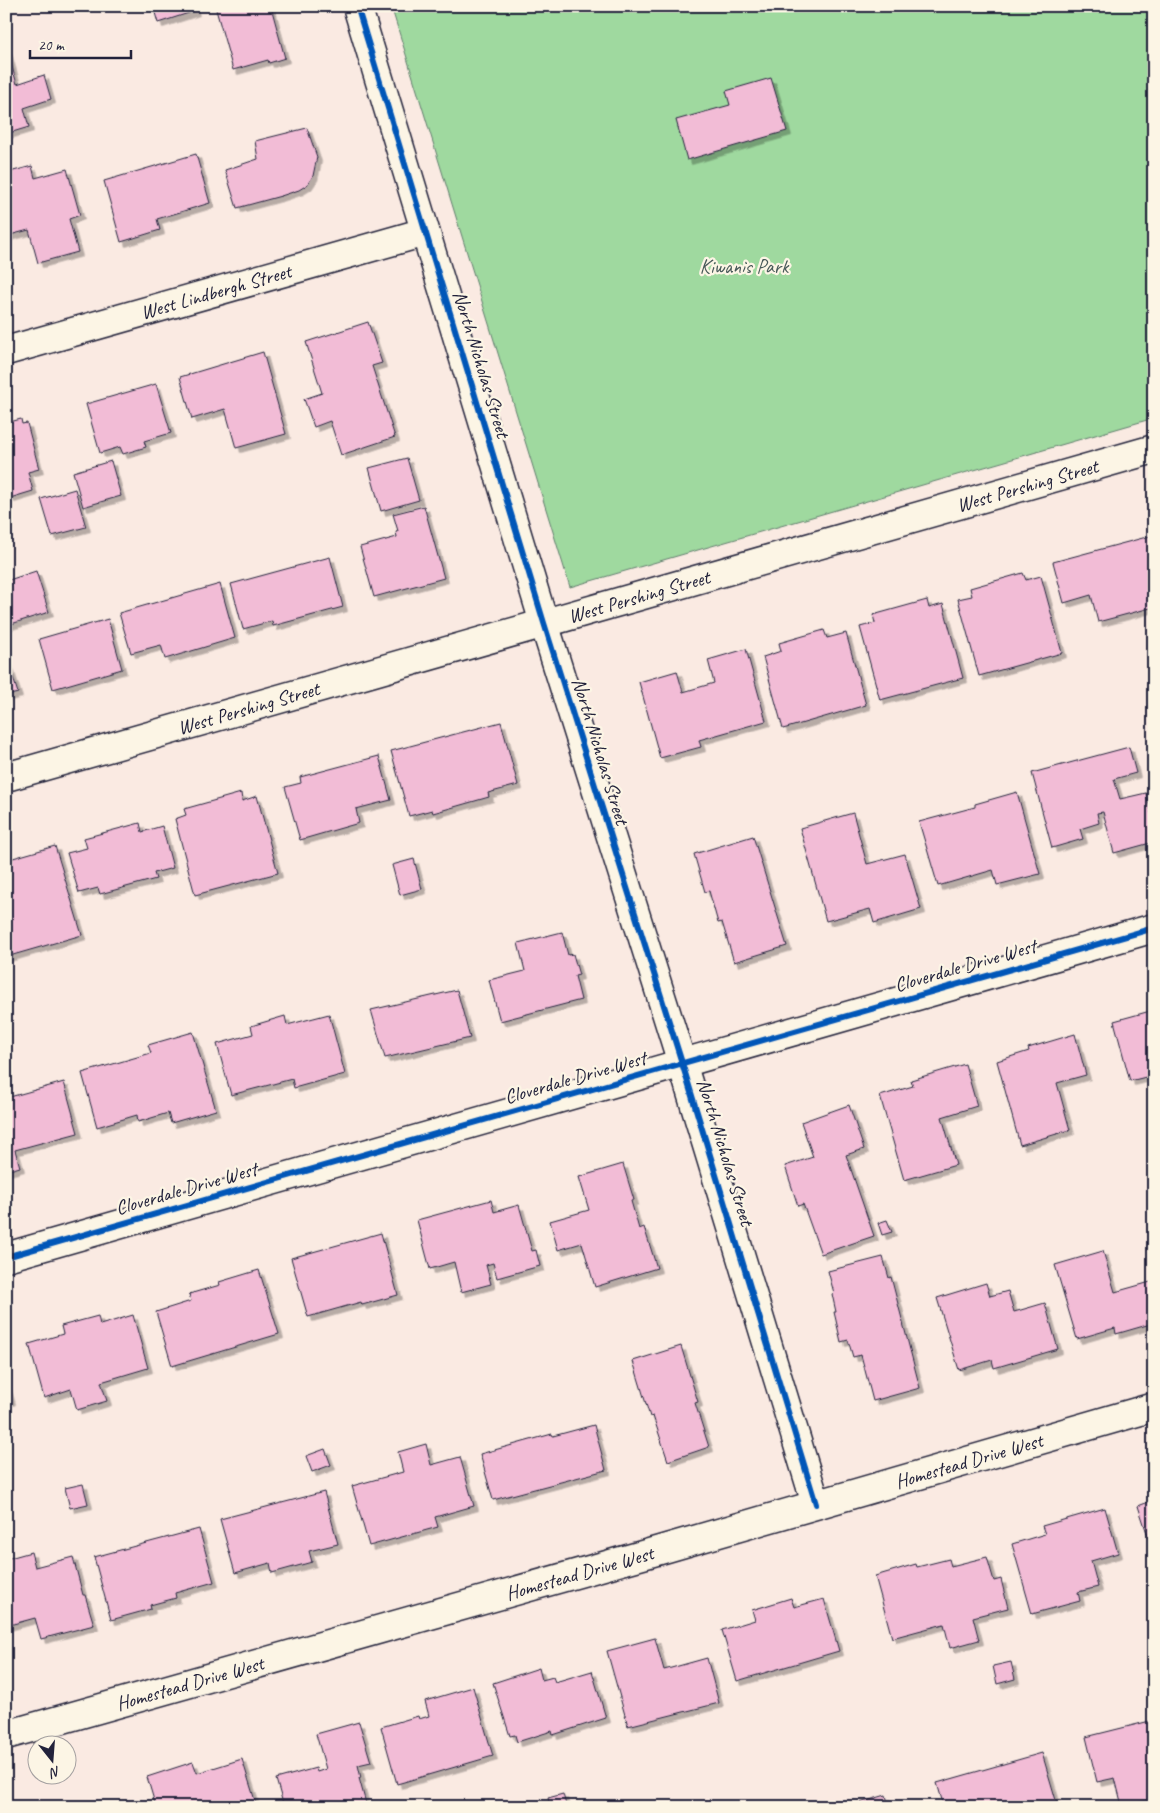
<svg xmlns="http://www.w3.org/2000/svg" width="1160" height="1813" viewBox="0 0 1160 1813" font-family="Caveat,sans-serif">
<defs>
<filter id="shadow"><feDropShadow dx="4.5" dy="4.5" stdDeviation="0" flood-color="#0004"/></filter>
</defs>
<rect width="100%" height="100%" fill="#faeae2"/>
<filter id="ink" filterUnits="userSpaceOnUse"><feTurbulence type="fractalNoise" baseFrequency=".02" numOctaves="2"/><feDisplacementMap in="SourceGraphic" scale="10" xChannelSelector="R" yChannelSelector="G"/><feConvolveMatrix kernelMatrix="1 2 1 2 8 2 1 2 1" color-interpolation-filters="sRGB"/></filter>
<g filter="url(#ink)">
<path fill="#9fd99f" stroke="#607e6d" d="M391,6h763v412l-584,169z"/>
<path fill="#f2bcd6" stroke="#22223b" filter="url(#shadow)" d="M153,6h40l2,5 -37,12z
M215,6l56,1 14,51 -16,5 -1,-3 -35,10z
M6,46l11,38 27,-9 7,24 -27,9 5,19 -23,7z
M771,78l16,53 -100,29 -11,-40 54,-15 -4,-14z
M307,128l10,29 -4,19 -6,9 -8,5 -18,6 -44,12 -12,-38 33,-11 -3,-18z
M196,154l14,49 -53,16 3,11 -39,12 -17,-61z
M32,166l3,12 32,-9 13,46 -11,4 9,33 -40,11 -9,-33 -23,6v-63z
M368,322l14,41 -10,3 23,71 -54,18 -11,-34 -16,6 -10,-28 18,-6 -16,-51z
M263,352l23,82 -50,14 -11,-39 -33,10 -12,-42z
M156,384l15,49 -27,8 2,6 -23,7 -3,-7 -20,6 -14,-49z
M21,419l1,5 5,-1 12,46 -11,3 5,19 -23,7 -4,-13v-62z
M407,458l12,42 -38,11 -12,-43z
M111,461l10,35 -38,11 -10,-35z
M75,489l11,38 -34,9 -11,-37z
M424,506l20,72 -70,19 -14,-50 37,-10 -1,-5 2,-1 -5,-17z
M1154,535v43l-5,2 5,18v9l-56,15 -7,-27 -27,8 -11,-41z
M330,557l13,50 -70,19 -1,-5 -29,8 -12,-45z
M36,571l13,41 -41,13 -2,-6v-38z
M1023,573l3,7 15,-4 21,77 -83,23 -21,-77 14,-3 -2,-8z
M220,584l15,54 -70,21 -4,-14 -30,8 -12,-40z
M927,600l2,8 14,-4 20,74 -83,22 -20,-73 15,-4 -2,-8z
M108,619l14,50 -69,20 -14,-50z
M824,630l3,8 19,-5 20,72 -83,24 -20,-72 18,-6 -2,-8z
M746,649l20,72 -67,19 2,7 -41,11 -21,-76 38,-11 6,21 31,-9 -6,-23z
M6,656l12,37 -12,3z
M501,722l17,63 -30,8 1,4 -56,16 -1,-3 -23,6 -18,-65z
M1129,747l7,26 -22,6 6,20 26,-6 8,31v18l-40,11 -11,-41 -6,1 2,10 -19,6 3,10 -31,9 -20,-75z
M379,756l12,44 -35,9 3,14 -59,17 -15,-53 16,-4 -1,-6z
M1017,792l23,82 -43,11 -4,-15 -55,16 -19,-64 56,-15v-3z
M241,793l1,8 15,-5 21,77 -83,22 -20,-76 11,-4 -2,-6z
M853,813l14,51 38,-10 16,55 -47,14 -4,-14 -44,12 -26,-93z
M140,823l2,9 20,-6 11,42 -19,5 2,6 -56,15 -2,-6 -19,5 -12,-40 20,-5 -3,-10z
M753,836l34,110 -53,16 -12,-40 -4,1 -9,-32 -4,1 -11,-38z
M55,846l27,89 -76,22v-97z
M414,859l8,30 -22,6 -8,-30z
M562,932l6,23 5,-1 6,21 -4,1 6,24 -81,21 -11,-41 36,-9 -7,-28z
M457,990l13,48 -85,20 -14,-48z
M1154,1010v65l-24,6 -16,-60z
M329,1014l16,60 -51,14 -2,-9 -61,16 -14,-51 36,-10 -2,-8 34,-10 2,9z
M193,1032l23,78 -45,13 -3,-10 -30,9 -1,-7 -40,12 -15,-54 69,-20 -3,-8z
M1075,1034l11,41 -29,8 13,47 -50,15 -23,-84 32,-10 -1,-3z
M965,1064l12,42 -35,11 14,48 -52,15 -24,-84 33,-10 -2,-6z
M64,1082l14,51 -63,17 5,17 -14,4v-73z
M849,1105l15,44 -18,6 28,81 -53,18 -18,-50 -5,2 -13,-40 28,-9 -12,-35z
M623,1164l11,36 -3,1 8,28 5,-2 13,41 -62,19 -13,-44 -24,7 -8,-29 39,-11 -10,-33z
M491,1200l3,12 25,-7 13,46 4,-1 4,16 -43,12 -4,-15 -7,2 5,19 -30,8 -7,-30 -24,7 -13,-49z
M887,1220l5,12 -10,3 -4,-12z
M381,1233l17,62 -36,10 -1,-3 -53,15 -17,-59z
M1103,1251l12,41 39,-11v42l-38,11 -1,-6 -38,11 -22,-74z
M883,1257l6,21 2,-1 29,111 -47,13 -12,-46 -8,2 -5,-17 -7,2 -7,-30h2l-4,-18 2,-1 -6,-22z
M259,1270l20,64 -107,32 -16,-54 35,-11 -2,-7 31,-9 -1,-3z
M986,1283l4,13 18,-5 6,21 31,-9 13,46 -64,19 -2,-8 -33,10 -22,-72z
M133,1315l15,53 -47,14 6,19 -30,9 -6,-21 -27,9 -15,-54 34,-10 -2,-8 37,-10 2,9z
M681,1346l17,56 -3,1 14,44 -41,14 -15,-45 -3,1 -17,-56z
M6,1383l5,17 -5,2z
M594,1425l12,45 -113,30 -13,-46 72,-20 1,2z
M426,1444l5,21 29,-8 14,49 -39,11 3,10 -69,19 -17,-60 51,-14 -5,-20z
M325,1449l6,16 -19,7 -6,-16z
M83,1484l5,20 -18,4 -5,-20z
M324,1492l14,52 -29,7 3,11 -40,11 -2,-10 -35,10 -15,-54z
M1154,1500v54l-16,-48z
M1105,1508l13,45 -27,8 7,26 -20,5 2,9 -48,13 -20,-70 33,-10 -3,-8z
M199,1529l15,53 -39,11 1,5 -26,7 1,4 -40,11 -17,-63z
M31,1552l4,15 38,-10 10,38h2l9,30 -53,14 -6,-21 -29,8v-67z
M987,1557l7,24 7,-2 7,29 -35,9 6,23 -29,8 -6,-24 -52,14 -17,-62 41,-12 1,3 32,-8 2,7z
M791,1598l3,9 30,-8 15,52 -102,30 -15,-51 33,-10 -3,-10z
M655,1638l9,32 43,-12 12,45 -91,23 -21,-75z
M1011,1662l4,17 -18,5 -4,-18z
M539,1668l3,12 11,-3 2,5 37,-11 14,47 -53,17 -1,-4 -35,11 -2,-7 -5,1 -17,-53z
M473,1687l20,69 -96,28 -16,-57 37,-11 1,3 10,-3 -4,-15z
M1154,1720v79l-32,7 -7,-28 -18,4 -11,-45z
M359,1722l12,40 -13,3 3,13h-2l8,29h-83l-8,-28 40,-11 1,4 9,-3 -10,-35z
M1042,1753l16,54h-114l-7,-24z
M242,1759l15,48h-101l-9,-30 46,-15 4,11z
M563,1794l3,11 -16,2 -2,-9z
M886,1795l3,12h-43z
M77,1801l2,6h-21z"/>
<g fill="none" stroke-linecap="round" stroke-linejoin="round">
<defs>
<g id="street">
<path d="M357,6l187,617 138,440 134,441"/>
<path id="s1" d="M6,351l419,-119"/>
<path id="s2" d="M6,777l1148,-328"/>
<path d="M6,1257l1148,-329"/>
<path id="s3" d="M6,1735l647,-183 501,-145"/>
</g>
</defs>
<use href="#street" stroke="#22223b" stroke-width="31"/>
<use href="#street" stroke="#fcf5e5" stroke-width="28"/>
<defs>
<path id="cycleway" d="M357,6l187,617 138,440 134,441
M6,1257l1148,-329"/>
</defs>
<use href="#cycleway" stroke="#fcf5e5" stroke-width="9"/>
<use href="#cycleway" stroke="#0057b8" stroke-width="6"/>
</g>
</g>
<g text-anchor="middle" stroke-width="4.5" stroke-linejoin="round" paint-order="stroke">
<g font-size="20" fill="#485959" stroke="#fcf5e5">
<text x="744" y="273">Kiwanis Park</text>
</g>
<g font-size="20" fill="#22223b" stroke="#fcf5e5">
<text dy="7" stroke="none"><textPath href="#s1" startOffset="218">West Lindbergh Street</textPath></text>
<text transform="translate(482 364) rotate(73)" y="7">North Nicholas Street</text>
<text dy="7" stroke="none"><textPath href="#s2" startOffset="1062">West Pershing Street</textPath></text>
<text dy="7" stroke="none"><textPath href="#s2" startOffset="658">West Pershing Street</textPath></text>
<text dy="7" stroke="none"><textPath href="#s2" startOffset="252">West Pershing Street</textPath></text>
<text transform="translate(601 751) rotate(73)" y="7">North Nicholas Street</text>
<text transform="translate(965 965) rotate(-16)" y="7">Cloverdale Drive West</text>
<text transform="translate(575 1077) rotate(-16)" y="7">Cloverdale Drive West</text>
<text transform="translate(726 1152) rotate(73)" y="7">North Nicholas Street</text>
<text transform="translate(186 1188) rotate(-16)" y="7">Cloverdale Drive West</text>
<text dy="7" stroke="none"><textPath href="#s3" startOffset="1001">Homestead Drive West</textPath></text>
<text dy="7" stroke="none"><textPath href="#s3" startOffset="596">Homestead Drive West</textPath></text>
<text dy="7" stroke="none"><textPath href="#s3" startOffset="191">Homestead Drive West</textPath></text>
</g>
</g>
<rect width="1160" height="1813" fill="none" stroke="#fcf5e5" stroke-width="25"/>
<rect x="12" y="12" width="1135" height="1788" fill="none" stroke="#22223b" stroke-width="2" filter="url(#ink)"/>
<g transform="translate(52 1760) rotate(163)"><circle r="24" fill="#fcf5e5" stroke="#a5a1a1"/>
<path d="M0-4L9 19L0 12L-9 19Z" fill="#22223b"/>
<text y="-8" font-size="14" font-weight="bold" text-anchor="middle" fill="#22223b">N</text>
</g>
<path d="M30 50v8h101v-8" fill="none" stroke="#22223b" stroke-width="2.5"/>
<text x="38" y="50" font-size="15" fill="#22223b" stroke="#fcf5e5" stroke-width="4" paint-order="stroke">20 m</text>
</svg>
